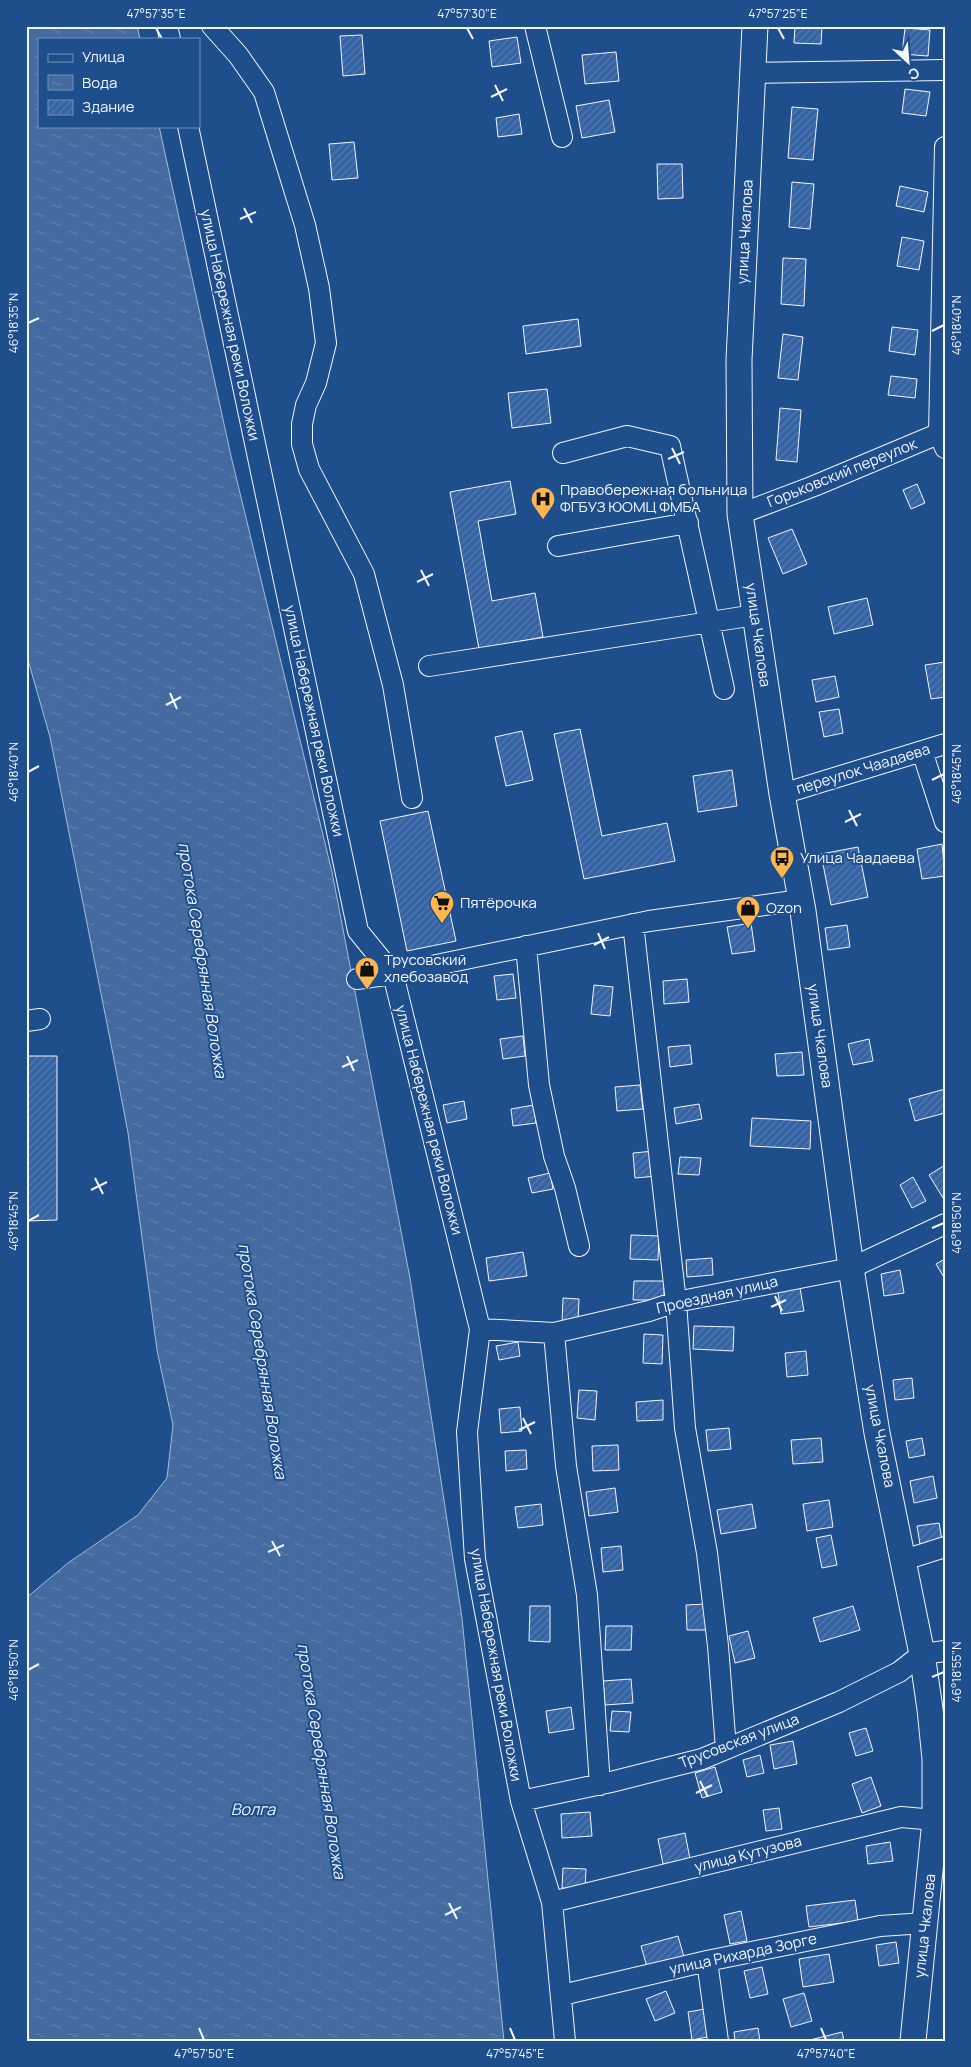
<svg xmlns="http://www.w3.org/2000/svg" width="971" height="2067" viewBox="0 0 971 2067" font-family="Manrope,sans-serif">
<defs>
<pattern id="water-ripples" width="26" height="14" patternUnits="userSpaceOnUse" patternTransform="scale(1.25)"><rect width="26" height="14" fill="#446ba0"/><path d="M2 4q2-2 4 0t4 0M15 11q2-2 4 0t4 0" fill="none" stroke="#5f81ae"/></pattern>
<pattern id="building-hatch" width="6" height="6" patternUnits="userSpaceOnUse" patternTransform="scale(1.25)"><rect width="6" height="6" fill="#3563a3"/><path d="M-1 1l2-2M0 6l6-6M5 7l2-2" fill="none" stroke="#537ab1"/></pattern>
</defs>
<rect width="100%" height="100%" fill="#1f4e8c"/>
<path fill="url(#water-ripples)" stroke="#a8bbd7" d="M26,26h111l3,13h-101v87h120l72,330 101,416 78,406 52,340 42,423h-478v-443l42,-35 70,-48 29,-37 6,-53 -16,-75 -29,-217 -17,-89 -61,-307 -24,-84z"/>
<path fill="url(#building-hatch)" stroke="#f2f6ff" d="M795,26h27l-1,18 -27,-1z
M905,28l25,2 -2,26 -26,-2z
M362,35l3,39 -22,2 -3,-40z
M517,37l4,26 -29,4 -3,-26z
M616,52l3,29 -34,3 -3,-29z
M905,89l25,3 -4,24 -24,-3z
M609,100l6,32 -33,6 -6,-32z
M792,107l26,2 -5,51 -25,-2z
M519,114l3,20 -24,3 -2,-19z
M354,142l4,36 -26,2 -3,-36z
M657,164h25l1,34 -25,1z
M792,182l22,2 -4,45 -21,-2z
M900,186l28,6 -4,20 -28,-6z
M902,237l22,4 -5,29 -22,-4z
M783,258l23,1 -2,47 -23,-2z
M578,319l3,27 -55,8 -3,-28z
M892,327l26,3 -3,25 -26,-4z
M783,334l20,3 -5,43 -20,-2z
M891,376l26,3 -2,19 -27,-3z
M547,389l4,34 -39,5 -4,-35z
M780,408l21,2 -4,52 -21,-2z
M510,481l6,33 -38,7 14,80 43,-8 8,44 -64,12 -29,-157z
M917,484l8,19 -14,6 -8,-19z
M792,529l15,35 -24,10 -15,-36z
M867,598l6,27 -39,9 -6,-27z
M945,662v35l-14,2 -6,-34z
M835,676l4,21 -23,5 -4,-22z
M839,709l4,24 -19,4 -5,-25z
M580,729l22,107 65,-13 8,38 -91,18 -30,-145z
M522,731l11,49 -27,6 -11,-49z
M732,770l5,36 -39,6 -5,-36z
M428,811l28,130 -49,10 -27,-130z
M942,844l3,32 -23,3 -5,-30z
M858,847l10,50 -37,8 -10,-51z
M751,923l4,28 -23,3 -5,-27z
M847,925l3,22 -22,3 -3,-22z
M513,974l3,24 -19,2 -3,-24z
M687,979l2,23 -25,2 -1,-23z
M594,985l19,2 -3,29 -19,-2z
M523,1036l2,20 -22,3 -3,-20z
M869,1039l4,22 -20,4 -5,-21z
M690,1045l2,19 -22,3 -2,-20z
M802,1052l2,23 -27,1 -2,-22z
M26,1056h31v164l-30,1z
M640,1085l3,24 -26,2 -2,-24z
M945,1089v24l-30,8 -6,-22z
M464,1101l3,18 -20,4 -4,-18z
M699,1104l3,15 -26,5 -2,-16z
M534,1105l2,18 -23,3 -2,-17z
M752,1118l59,3 -1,28 -60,-3z
M654,1151l3,25 -22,2 -2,-25z
M680,1157l21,1 -2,17 -21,-1z
M945,1165v32l-2,1 -14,-23z
M550,1173l3,16 -21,4 -4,-15z
M913,1177l13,24 -14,7 -12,-23z
M631,1235l28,1 -1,24 -28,-1z
M523,1252l4,24 -38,5 -3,-23z
M712,1258l1,17 -26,2 -1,-17z
M945,1259v20l-9,-15z
M900,1270l4,23 -20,3 -3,-22z
M634,1281h30v19h-31z
M800,1288l4,23 -23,3 -3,-22z
M563,1298l16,1 -1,23h-16z
M694,1326l40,1 -1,24 -40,-2z
M644,1334l19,1 -1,29 -19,-1z
M518,1342l2,14 -21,4 -3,-14z
M806,1351l2,24 -21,2 -2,-24z
M912,1378l2,20 -19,2 -2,-20z
M579,1390l18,1 -2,29 -18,-2z
M663,1400v20l-26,1 -1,-19z
M520,1407l2,24 -21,2 -2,-24z
M729,1428l2,21 -23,2 -2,-21z
M821,1438l2,24 -30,2 -2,-24z
M922,1438l3,17 -16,3 -3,-17z
M618,1445l1,25 -26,1 -1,-25z
M526,1450l1,19 -21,2 -1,-20z
M933,1476l4,22 -23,5 -4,-22z
M615,1488l3,24 -29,4 -3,-24z
M829,1500l4,27 -26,4 -4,-27z
M541,1504l2,21 -25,3 -3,-21z
M752,1504l4,24 -35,6 -4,-24z
M939,1523l3,17 -22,4 -3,-18z
M831,1535l6,30 -15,3 -6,-30z
M621,1546l2,24 -20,2 -2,-24z
M706,1604l1,26h-20l-1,-25z
M530,1606h20v36l-21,-1z
M853,1606l7,24 -40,12 -7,-24z
M606,1626h26l-1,24h-26z
M748,1631l7,27 -20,5 -6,-27z
M631,1679l2,24 -28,2 -2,-24z
M571,1707l3,22 -25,4 -3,-22z
M612,1711l19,1 -2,20 -19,-1z
M866,1728l7,23 -17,5 -7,-23z
M793,1741l4,23 -23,5 -4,-24z
M760,1755l4,18 -17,4 -4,-17z
M715,1767l7,25 -20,6 -7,-25z
M871,1777l10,29 -19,7 -10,-29z
M779,1808l3,21 -16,2 -3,-21z
M590,1812l2,24 -30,2 -1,-24z
M685,1833l5,26 -27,5 -5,-25z
M890,1842l3,19 -25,3 -2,-18z
M563,1868l23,1 -1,20 -23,-1z
M855,1900l3,21 -49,6 -3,-21z
M741,1911l6,30 -17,3 -6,-29z
M678,1936l6,21 -37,10 -6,-21z
M896,1942l3,21 -20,3 -3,-21z
M829,1954l5,28 -31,5 -4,-28z
M762,1967l6,27 -18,4 -6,-27z
M666,1991l9,22 -20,8 -9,-22z
M804,1993l8,28 -21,6 -8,-28z
M705,2009l2,28 -15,3 -4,-28z
M758,2028l2,13h-25l-1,-9z
M842,2032l2,9h-38z"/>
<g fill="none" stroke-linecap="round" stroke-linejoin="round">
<defs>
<path id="minor" d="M167,26l3,13
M212,26l26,29 26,37 41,133 14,63 7,55 -10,40 -10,22 -4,19v20l7,25 55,105 29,111 19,113
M535,26l27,111
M752,73l193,-3
M188,126l170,805 35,43 87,355 -13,103 8,127 46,242 31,101 13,139
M945,147l-6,286 6,15
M563,453l64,-17 43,10 54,243
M740,514l74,-28 131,-55
M558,546l130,-23
M429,666l326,-51
M922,751l23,71
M782,794l163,-50
M633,924l43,378 9,126 22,125 11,93 8,103
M526,946l13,139 15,71 11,32 14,58
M357,979l36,-5 256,-53 152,-21
M26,1021l14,-2
M480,1329l74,4 95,-22 27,-9 175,-34 94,-44
M554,1333l12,133 21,129 13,190
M904,1560l41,-13
M521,1801l90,-19 91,-23 137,-57 60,-30 23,-18 23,-3
M552,1902l349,-85 34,3 10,-3
M707,1961l11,80
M562,1995l145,-34 173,-35 45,-3"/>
<path id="major" d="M755,26l-16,334 1,154 42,280 21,117 48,357 26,165 45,221 8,55 5,50v61l-22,221"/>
</defs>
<use href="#minor" stroke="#f2f6ff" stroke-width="22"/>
<use href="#major" stroke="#f2f6ff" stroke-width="27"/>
<use href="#minor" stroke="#1f4e8c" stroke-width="20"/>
<use href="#major" stroke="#1f4e8c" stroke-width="25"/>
</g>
<path fill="none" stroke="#f2f6ff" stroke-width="2" d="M156,28l6,11M467,28l6,11M778,28l6,11M495,85l8,16M491,97l16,-8M244,208l8,15M240,219l16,-7M28,323l11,-5M932,331l12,-6M672,448l8,16M668,459l16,-7M421,570l8,16M417,582l16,-8M170,693l7,16M166,705l15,-8M28,772l11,-6M932,780l12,-6M849,810l8,16M845,822l16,-8M598,933l7,16M594,945l15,-8M347,1056l7,15M342,1067l16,-7M95,1178l8,16M91,1190l16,-8M28,1221l11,-6M932,1228l12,-5M775,1296l7,15M771,1307l15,-7M523,1418l8,16M519,1430l16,-8M272,1541l8,15M268,1552l16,-7M28,1670l11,-6M932,1677l12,-5M700,1781l8,16M696,1793l16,-8M449,1903l8,16M445,1915l16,-8M199,2028l5,12M510,2028l5,12M821,2028l5,12"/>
<defs>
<symbol id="hospital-pin" viewBox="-11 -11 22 30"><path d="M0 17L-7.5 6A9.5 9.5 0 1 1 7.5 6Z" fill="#ffb74d" stroke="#1f4e8c"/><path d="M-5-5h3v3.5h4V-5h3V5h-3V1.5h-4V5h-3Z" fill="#111"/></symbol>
<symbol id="bus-pin" viewBox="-11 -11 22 30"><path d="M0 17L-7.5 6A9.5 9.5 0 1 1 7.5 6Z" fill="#ffb74d" stroke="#1f4e8c"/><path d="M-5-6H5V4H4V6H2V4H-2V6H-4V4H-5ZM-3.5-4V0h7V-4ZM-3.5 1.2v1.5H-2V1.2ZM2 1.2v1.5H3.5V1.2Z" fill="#111"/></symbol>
<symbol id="supermarket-pin" viewBox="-11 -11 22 30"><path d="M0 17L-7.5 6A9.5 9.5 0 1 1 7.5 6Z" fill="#ffb74d" stroke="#1f4e8c"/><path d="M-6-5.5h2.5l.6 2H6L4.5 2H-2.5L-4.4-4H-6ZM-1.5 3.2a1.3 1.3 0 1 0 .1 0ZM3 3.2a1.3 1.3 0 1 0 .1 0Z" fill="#111"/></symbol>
<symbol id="shop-pin" viewBox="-11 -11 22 30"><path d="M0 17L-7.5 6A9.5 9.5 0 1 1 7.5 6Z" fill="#ffb74d" stroke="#1f4e8c"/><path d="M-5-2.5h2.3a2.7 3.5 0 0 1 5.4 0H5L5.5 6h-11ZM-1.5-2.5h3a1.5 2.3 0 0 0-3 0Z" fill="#111"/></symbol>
</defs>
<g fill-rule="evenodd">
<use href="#hospital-pin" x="529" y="485" width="28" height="38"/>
<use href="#bus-pin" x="768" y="844" width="28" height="38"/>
<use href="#supermarket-pin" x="428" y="889" width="28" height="38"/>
<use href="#shop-pin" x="734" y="894" width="28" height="38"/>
<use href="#shop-pin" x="353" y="955" width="28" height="38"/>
</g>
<g text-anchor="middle" stroke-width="4" stroke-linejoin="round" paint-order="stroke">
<g font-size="15" fill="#f2f6ff" stroke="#1f4e8c">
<text transform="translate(745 232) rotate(-87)" y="5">улица Чкалова</text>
<text transform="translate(230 325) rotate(78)" y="5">улица Набережная реки Воложки</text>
<text transform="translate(842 473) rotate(-22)" y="5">Горьковский переулок</text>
<text transform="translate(758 635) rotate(82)" y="5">улица Чкалова</text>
<text transform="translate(314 721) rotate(78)" y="5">улица Набережная реки Воложки</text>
<text transform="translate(863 769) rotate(-17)" y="5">переулок Чаадаева</text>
<text transform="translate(820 1036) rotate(82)" y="5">улица Чкалова</text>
<text transform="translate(429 1120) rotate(76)" y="5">улица Набережная реки Воложки</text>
<text transform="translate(717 1295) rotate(-13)" y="5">Проездная улица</text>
<text transform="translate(880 1436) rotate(79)" y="5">улица Чкалова</text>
<text transform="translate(496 1665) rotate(80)" y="5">улица Набережная реки Воложки</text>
<text transform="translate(739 1741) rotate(-21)" y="5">Трусовская улица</text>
<text transform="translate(748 1854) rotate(-14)" y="5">улица Кутузова</text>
<text transform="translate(925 1926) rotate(-84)" y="5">улица Чкалова</text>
<text transform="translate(743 1954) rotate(-12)" y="5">улица Рихарда Зорге</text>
</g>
<g font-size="15" fill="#f2f6ff" stroke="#1f4e8c" text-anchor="start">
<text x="560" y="495">Правобережная больница<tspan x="560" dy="17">ФГБУЗ ЮОМЦ ФМБА</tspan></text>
<text x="800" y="863">Улица Чаадаева</text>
<text x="460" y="908">Пятёрочка</text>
<text x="766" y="913">Ozon</text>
<text x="384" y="965">Трусовский<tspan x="384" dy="17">хлебозавод</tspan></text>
</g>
<g font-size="16" font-style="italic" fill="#f2f6ff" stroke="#1f4e8c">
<text transform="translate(203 960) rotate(81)" y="6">протока Серебрянная Воложка</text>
<text transform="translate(263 1361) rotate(81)" y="6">протока Серебрянная Воложка</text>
<text transform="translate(322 1761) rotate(81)" y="6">протока Серебрянная Воложка</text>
<text x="253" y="1815">Волга</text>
</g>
</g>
<rect width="971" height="2067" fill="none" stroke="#1f4e8c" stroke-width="55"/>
<rect x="38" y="38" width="162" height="90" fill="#1f4e8c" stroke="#7391ba"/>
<rect x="48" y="54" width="25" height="8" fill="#1f4e8c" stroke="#7391ba"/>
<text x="82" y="62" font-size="15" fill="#f2f6ff">Улица</text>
<rect x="48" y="75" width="25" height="15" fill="url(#water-ripples)" stroke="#7391ba"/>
<text x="82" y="88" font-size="15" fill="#f2f6ff">Вода</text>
<rect x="48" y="100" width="25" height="15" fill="url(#building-hatch)" stroke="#7391ba"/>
<text x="82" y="112" font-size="15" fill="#f2f6ff">Здание</text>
<g transform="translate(908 62) rotate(154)" stroke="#1f4e8c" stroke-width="4" paint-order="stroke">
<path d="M0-4L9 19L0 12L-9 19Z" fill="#f2f6ff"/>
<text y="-8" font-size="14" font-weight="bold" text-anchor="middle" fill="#f2f6ff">С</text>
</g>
<rect x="28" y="28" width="916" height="2012" fill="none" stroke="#f2f6ff" stroke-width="2"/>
<g font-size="12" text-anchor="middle" fill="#f2f6ff">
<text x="156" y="18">47°57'35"E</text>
<text x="467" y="18">47°57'30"E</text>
<text x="778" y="18">47°57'25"E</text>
<text transform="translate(14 323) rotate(-90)" y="4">46°18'35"N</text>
<text transform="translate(957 325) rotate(-90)" y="4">46°18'40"N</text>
<text transform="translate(14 772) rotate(-90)" y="4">46°18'40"N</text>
<text transform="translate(957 774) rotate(-90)" y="4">46°18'45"N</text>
<text transform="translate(14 1221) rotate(-90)" y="4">46°18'45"N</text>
<text transform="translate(957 1223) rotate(-90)" y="4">46°18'50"N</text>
<text transform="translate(14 1670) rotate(-90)" y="4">46°18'50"N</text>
<text transform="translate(957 1672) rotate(-90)" y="4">46°18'55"N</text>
<text x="204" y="2058">47°57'50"E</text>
<text x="515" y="2058">47°57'45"E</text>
<text x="826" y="2058">47°57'40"E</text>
</g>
</svg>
